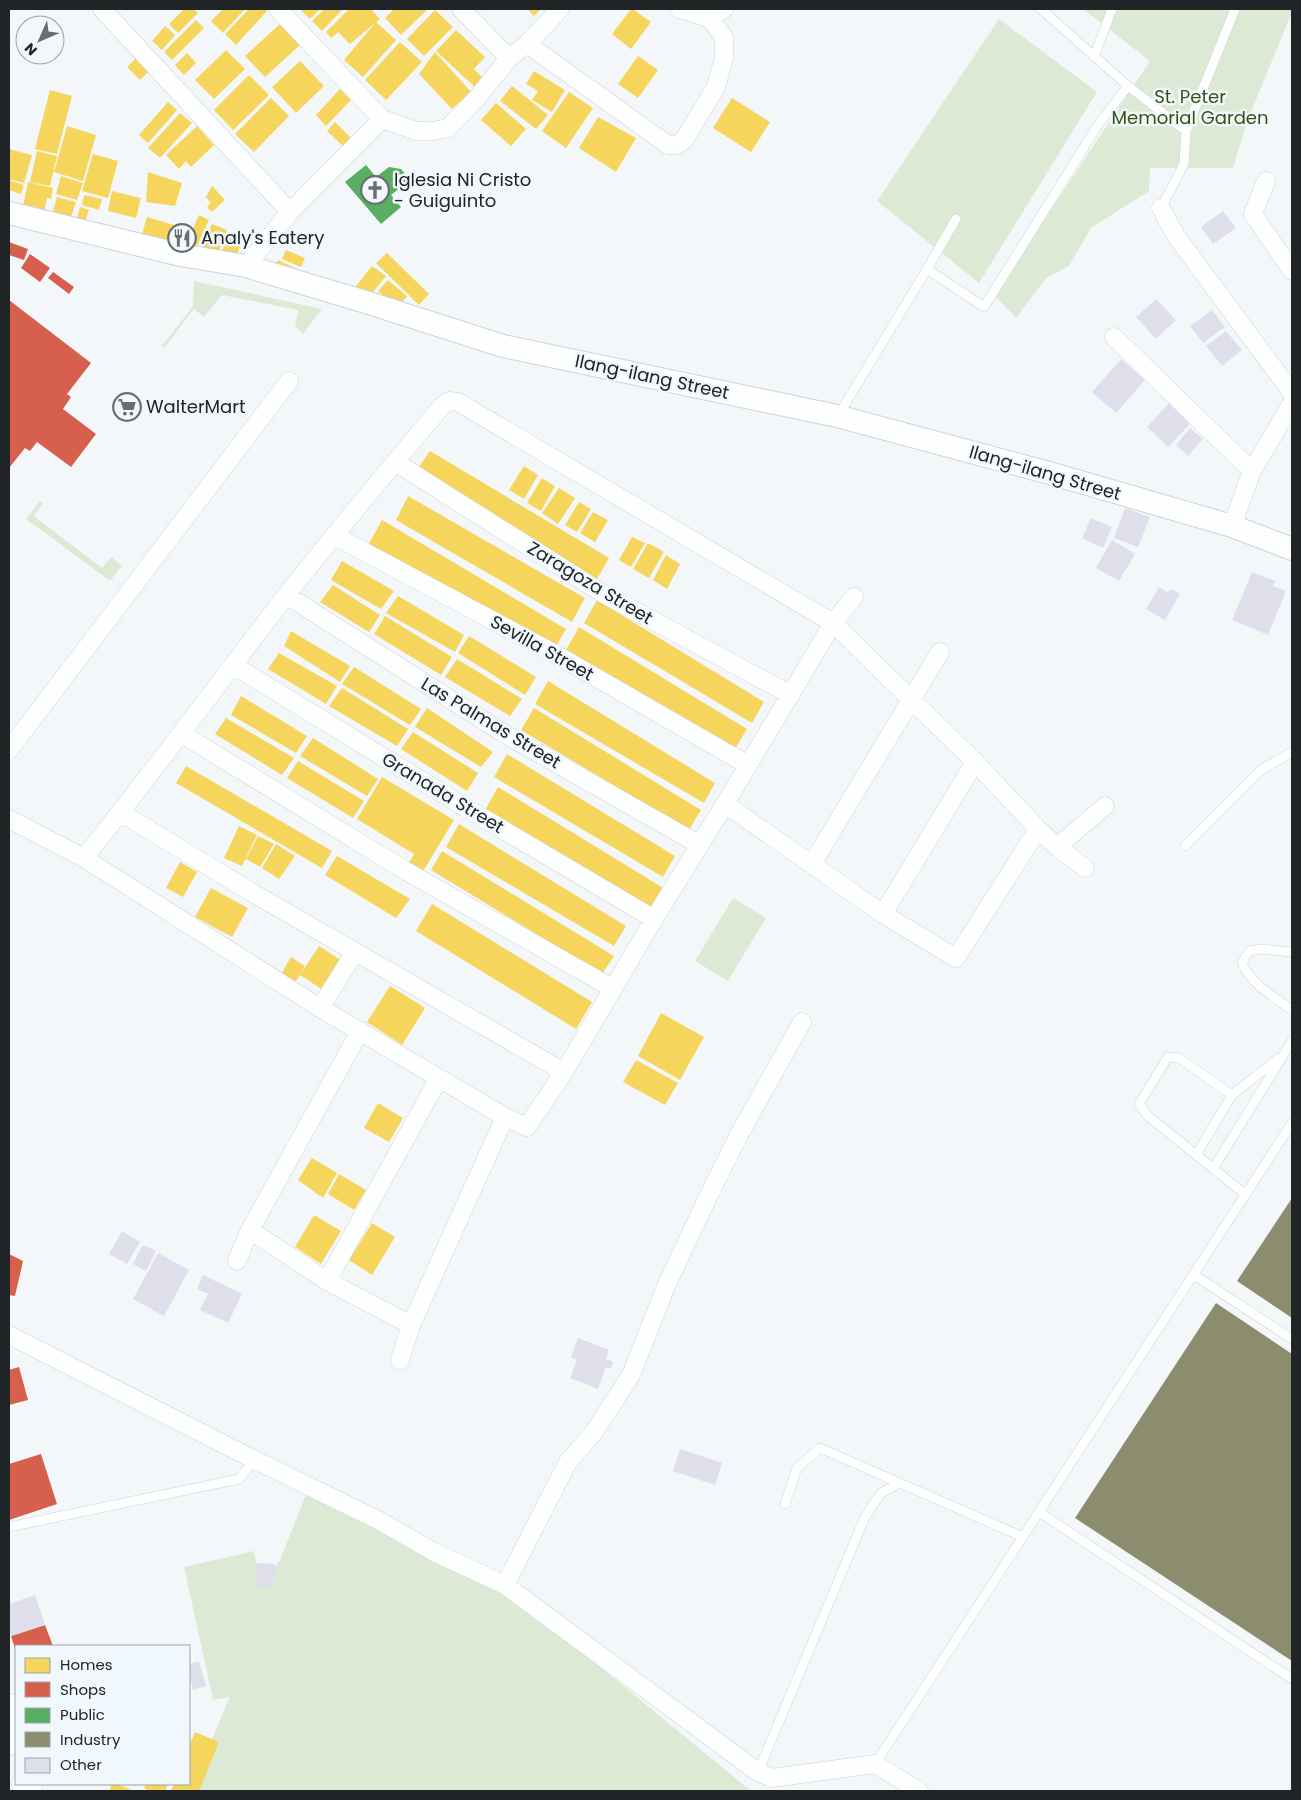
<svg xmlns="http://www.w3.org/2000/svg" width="1301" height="1800" viewBox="0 0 1301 1800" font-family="Poppins,sans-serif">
<rect width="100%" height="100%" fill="#f4f7fa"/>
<path fill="#dcead5" d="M1083,9h209v3l-44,107 -15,49h-83l-1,23 -58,37 -22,38 -23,12 -30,40 -22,-23 156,-234z
M999,19l98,73 -118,191 -102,-82z
M194,281l128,28 -19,25 -8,-7 3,-17 -76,-15 -18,22 -10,-8 -30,39 -2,-2 31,-40z
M40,501l3,2 -9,13 68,52 9,-11 11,9 -12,15 -84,-62z
M733,898l33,20 -38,63 -33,-20z
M309,1487l199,104 243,200h-562l41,-94 -17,3 -29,-133 70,-16 4,21 12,2 10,-14z"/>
<path fill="#f6d55c" d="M184,9h10l4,4 -20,20 -9,-9z
M223,9h22l-22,24 -12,-12z
M249,9h16l2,2 -31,34 -11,-11z
M300,9h20l-10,10z
M324,9h19l-21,22 -10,-10z
M349,9h22l9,10 -30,25 -12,-12 -7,6 -5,-6z
M394,9h34l-27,26 -16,-17z
M527,9h14l-7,7z
M631,9h2l18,13 -20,27 -19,-15z
M435,10l18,17 -29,29 -17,-17z
M196,20l8,8 -32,32 -8,-8z
M282,22l19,22 -36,33 -20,-21z
M376,22l20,18 -33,37 -19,-17z
M165,26l10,9 -13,15 -10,-9z
M456,30l29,27 -11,12 12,12 -8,9 -42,-39z
M400,42l22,20 -36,38 -21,-20z
M226,50l19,19 -31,30 -19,-19z
M435,52l36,40 -19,17 -33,-35z
M187,53l9,10 -12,12 -9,-10z
M138,56l13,13 -11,11 -13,-13z
M638,56l20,14 -20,28 -20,-14z
M300,61l24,25 -28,27 -24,-26z
M534,71l31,19 -13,22 -20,-12 6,-9 -12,-7z
M249,75l20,20 -36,35 -19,-20z
M512,86l36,29 -12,14 -36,-28z
M340,89l11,11 -25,26 -10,-11z
M50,90l22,6 -15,58 -22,-5z
M569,92l24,16 -27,40 -24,-17z
M271,98l18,18 -35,36 -19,-18z
M732,98l38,24 -19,30 -38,-24z
M168,102l9,8 -29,33 -9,-8z
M496,103l30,26 -15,17 -30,-26z
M180,113l12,10 -32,35 -12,-10z
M598,117l38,21 -20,34 -37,-24z
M335,122l18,18 -8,8 -18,-17z
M67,126l29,9 -13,46 -29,-9z
M197,126l17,19 -23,22 -5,-6 -7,8 -13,-14z
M9,149l23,6 -8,28 -15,-4z
M37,151l20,5 -7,30 -20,-4z
M93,154l25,7 -10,37 -26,-7z
M148,172l34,11 -7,23 -29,-4z
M61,176l22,7 -6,17 -21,-6z
M9,180l15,5 -3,9 -12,-4z
M28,182l25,6 -2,11 -4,-1 -3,13 -21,-5z
M212,186l13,14 -13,12 -5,-5 4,-4 -5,-6z
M112,191l29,7 -5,20 -28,-7z
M84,195l18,4 -3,11 -17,-5z
M57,197l19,5 -5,15 -18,-6z
M80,207l9,3 -4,11 -8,-3z
M199,215l10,5 -12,26 -10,-4z
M147,217l27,8 -5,16 -27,-7z
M212,224l15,6 -11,28 -16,-7z
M228,236l14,5 -7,20 -15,-5z
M286,250l19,8 -4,9 -19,-8z
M387,253l42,41 -10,11 -43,-42z
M278,260l19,9 -4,9 -20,-9z
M372,266l14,10 -17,21 -13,-11z
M388,280l19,16 -9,12 -20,-17z
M430,451l179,107 -12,21 -181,-108z
M524,466l14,9 -14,24 -15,-9z
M542,478l13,8 -14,25 -14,-8z
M559,488l16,10 -17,26 -16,-11z
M408,496l177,102 -13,24 -176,-102z
M579,502l12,7 -14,23 -12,-7z
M593,512l15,8 -13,22 -15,-9z
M382,520l184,109 -12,21 -186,-105z
M632,537l13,6 -14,24 -12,-7z
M648,543l16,9 -15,26 -16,-9z
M666,555l14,9 -13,25 -14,-9z
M342,561l52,30 -13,18 -50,-29z
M333,585l47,30 -11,17 -49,-30z
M398,596l66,39 -9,17 -69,-39z
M597,600l167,102 -12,21 -168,-100z
M385,616l67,41 -11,18 -67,-41z
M579,627l168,102 -12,20 -169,-99z
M291,631l59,35 -10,16 -56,-36z
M469,636l67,41 -11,18 -67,-42z
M279,653l58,33 -11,18 -58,-35z
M457,659l65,40 -12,17 -65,-39z
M354,667l67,42 -11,16 -68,-41z
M548,681l167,102 -11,20 -169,-99z
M342,688l66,41 -11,17 -68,-40z
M241,696l66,40 -11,17 -65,-38z
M427,708l66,44 -12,15 -66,-40z
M534,708l167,102 -12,20 -168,-100z
M226,718l68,40 -12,17 -67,-41z
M413,732l65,41 -11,18 -66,-42z
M313,738l65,41 -11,17 -67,-40z
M507,754l168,102 -12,21 -169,-100z
M298,761l66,40 -11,17 -66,-40z
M186,766l146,85 -10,17 -146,-85z
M382,777l72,43 -32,53 -14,-8 6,-11 -57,-35z
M498,787l167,102 -12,21 -168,-100z
M459,824l167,102 -12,20 -168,-99z
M239,826l18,9 -15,31 -18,-8z
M258,836l16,8 -14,23 -14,-8z
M276,844l19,12 -16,23 -17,-11z
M442,851l172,105 -12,18 -171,-104z
M337,856l73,43 -14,19 -71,-43z
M180,862l17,10 -14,25 -17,-9z
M211,888l37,20 -16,29 -37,-20z
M432,904l160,98 -16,27 -160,-98z
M319,946l23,15 -19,29 -23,-15z
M291,957l14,9 -10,17 -14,-9z
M390,986l35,22 -23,37 -35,-23z
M661,1013l43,24 -24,43 -42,-24z
M636,1060l42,23 -13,22 -42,-23z
M378,1103l25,15 -14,24 -25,-14z
M312,1158l25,15 -14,25 -25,-18z
M339,1174l27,16 -12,20 -26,-16z
M314,1215l27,16 -20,33 -26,-17z
M372,1223l23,14 -23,38 -23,-15z
M195,1732l24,10 -20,49h-28l3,-7h15v-38z
M112,1784h5l17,7h-25z
M146,1784h22l-3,7h-15l-6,-3z"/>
<path fill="#d6604d" d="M178,231l10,3 -4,11 -9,-3z
M9,242l19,7 -4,11 -15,-5z
M30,254l20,14 -10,14 -19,-14z
M53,272l21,15 -5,7 -21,-16z
M9,300l82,63 -24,31 4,3 -8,12 33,25 -25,33 -34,-25 -7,9 -5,-3 -16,20z
M9,1254l14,7 -8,35 -6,-1z
M19,1367l9,33 -19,5v-35z
M41,1454l16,50 -48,16v-56z
M45,1625l8,21h-37v6l-5,-16z"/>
<path fill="#5aae61" d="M366,165l10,12 13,-10 12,2 5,6 -1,9 -14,11 10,12 -20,17 -36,-42z"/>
<path fill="#8c8c6e" d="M1292,1198v120l-55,-37z
M1216,1303l76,51v307l-217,-143z"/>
<path fill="#dedfea" d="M1223,211l13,17 -23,16 -12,-17z
M1156,299l20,21 -20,19 -20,-22z
M1212,310l13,17 -22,16 -13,-17z
M1226,331l16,19 -20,16 -16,-20z
M1121,359l24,21 -29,33 -24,-21z
M1169,403l21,21 -22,23 -21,-20z
M1190,428l13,11 -15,17 -12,-11z
M1125,508l25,9 -12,30 -24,-9z
M1091,518l21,9 -9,21 -21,-10z
M1112,540l23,14 -16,27 -23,-13z
M1252,572l23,9 -2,5 13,5 -18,44 -36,-15z
M1159,587l8,5 5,-3 8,5 -15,26 -19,-11z
M122,1231l18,11 -13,22 -18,-10z
M143,1245l13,6 -10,20 -13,-7z
M158,1253l31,17 -25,46 -31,-17z
M203,1275l39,19 -14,29 -28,-13 8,-16 -11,-5z
M578,1338l31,12 -3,9 7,3 -2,7 -5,-2 -8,22 -28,-11 7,-18 -6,-3z
M680,1449l42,14 -7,22 -42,-14z
M256,1563l19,1 -2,23 -18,-1z
M35,1595l10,30 -34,11 -2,-6v-26z
M199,1661l7,25 -13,4 -4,-17v-9z"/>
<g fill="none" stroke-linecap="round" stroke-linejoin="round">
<defs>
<path id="service" d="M1041,9l87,77 58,45
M1094,57l18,-48
M1161,208l23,-44 2,-33 49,-122
M927,269l29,-50
M838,416l89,-147 57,38 114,-182 30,-39
M1185,846l77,-77 30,-17
M1292,952l-32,-3 -11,2 -7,12c10,22 31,33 50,47
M1232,1095l47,-37
M1196,1155l36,-60 -53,-37 -11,-1 -29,47 9,12 98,79
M1213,1169l79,-128
M1194,1275l98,64
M785,1504l12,-36 23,-20 203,89
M1039,1512l253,167
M9,1527l230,-48 16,-19
M875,1764l417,-641
M758,1772l107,-255 16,-24 19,-10"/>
<path id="minor" d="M102,9l188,203
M278,9l104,110
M461,9l48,49
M709,18l15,-9
M527,44l141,101h9l7,-5 32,-53 8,-29v-21l-15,-19 -30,-9
M1266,181l-13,33 39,57
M1161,208l15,28 116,157
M246,266l44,-54 92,-93 34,12h17l15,-3 29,-30 32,-40 18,-14 33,-35
M1114,337l138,134
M395,462l207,131 189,102
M1232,526l20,-55 40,-68
M335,536l222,119 191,110
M286,595l219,139 195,111
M233,665l225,138 196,116
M182,734l224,137 206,117
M9,750l280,-369
M725,804l158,110 73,44 82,-129
M120,812l131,80 313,180
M9,819l75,39 236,150 185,109 22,10 37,-55 90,-153 71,-115 108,-181 21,-26
M1057,847l48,-41
M84,858c69,-86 134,-174 201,-261 51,-65 104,-128 157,-191l7,-5 9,1 375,221 142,139 63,67 19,18 28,21
M812,864l128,-212
M883,914l92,-152
M320,1008l35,-56
M250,1230l77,51 84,44
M237,1261l13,-31 110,-199
M327,1281l112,-203
M9,1335l246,125 123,60 56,32 71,33 253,187 14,6 103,-14 44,27
M400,1360l11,-35 94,-208
M505,1585l63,-123 26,-30 37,-57 36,-91 40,-85 33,-66 62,-111"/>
<path id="tertiary" d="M9,213l172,42 65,11 123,37 134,43 334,70 216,58 179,52 60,23"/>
<path id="trunk" d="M9,1708l7,33
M26,1784l2,7"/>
</defs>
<use href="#service" stroke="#d0d2d5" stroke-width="10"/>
<use href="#minor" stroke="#d0d2d5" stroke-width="19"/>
<use href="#tertiary" stroke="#d0d2d5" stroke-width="24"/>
<use href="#trunk" stroke="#d0d2d5" stroke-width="29"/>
<use href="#service" stroke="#fdfefe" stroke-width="9"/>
<use href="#minor" stroke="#fdfefe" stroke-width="18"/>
<use href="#tertiary" stroke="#fdfefe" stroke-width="22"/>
<use href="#trunk" stroke="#fdfefe" stroke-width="28"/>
</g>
<defs>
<symbol id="church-ring" viewBox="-11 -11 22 22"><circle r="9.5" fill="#f0f8fe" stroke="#6b6e70" stroke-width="1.5"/><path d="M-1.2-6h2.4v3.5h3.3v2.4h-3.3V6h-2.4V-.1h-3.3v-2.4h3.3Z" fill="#6b6e70"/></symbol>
<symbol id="restaurant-ring" viewBox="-11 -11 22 22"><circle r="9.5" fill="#f0f8fe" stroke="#6b6e70" stroke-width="1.5"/><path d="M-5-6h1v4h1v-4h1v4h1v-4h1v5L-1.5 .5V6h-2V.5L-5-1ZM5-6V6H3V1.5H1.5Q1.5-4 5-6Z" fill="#6b6e70"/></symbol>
<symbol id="supermarket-ring" viewBox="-11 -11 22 22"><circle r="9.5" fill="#f0f8fe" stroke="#6b6e70" stroke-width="1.5"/><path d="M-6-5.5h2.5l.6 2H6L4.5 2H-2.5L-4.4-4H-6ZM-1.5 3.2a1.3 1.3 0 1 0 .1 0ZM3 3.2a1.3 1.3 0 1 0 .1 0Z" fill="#6b6e70"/></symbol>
</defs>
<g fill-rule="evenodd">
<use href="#church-ring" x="359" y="174" width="32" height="32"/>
<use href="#restaurant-ring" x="166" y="222" width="32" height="32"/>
<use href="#supermarket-ring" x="111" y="391" width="32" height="32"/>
</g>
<g text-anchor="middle" stroke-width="5" stroke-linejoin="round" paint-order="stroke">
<g font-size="18" fill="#34520f" stroke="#f0f8fe">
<text x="1190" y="103">St. Peter<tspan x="1190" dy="21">Memorial Garden</tspan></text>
</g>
<g font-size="18" fill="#212426" stroke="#f0f8fe" text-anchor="start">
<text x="394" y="186">Iglesia Ni Cristo<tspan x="394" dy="21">- Guiguinto</tspan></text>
<text x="201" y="244">Analy's Eatery</text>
<text x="146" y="413">WalterMart</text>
</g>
<g font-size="18" fill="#212426" stroke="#f0f8fe">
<text transform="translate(652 377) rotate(12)" y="6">Ilang-ilang Street</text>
<text transform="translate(1045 473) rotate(16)" y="6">Ilang-ilang Street</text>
<text transform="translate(590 583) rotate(31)" y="6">Zaragoza Street</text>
<text transform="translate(542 648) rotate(29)" y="6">Sevilla Street</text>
<text transform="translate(491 723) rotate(31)" y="6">Las Palmas Street</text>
<text transform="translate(443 793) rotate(31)" y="6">Granada Street</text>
</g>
</g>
<rect width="1301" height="1800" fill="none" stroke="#212426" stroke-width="20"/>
<rect x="15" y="1645" width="175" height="140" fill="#f0f8fe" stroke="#9da3a8"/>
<rect x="25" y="1658" width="25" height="15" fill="#f6d55c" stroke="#9da3a8"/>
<text x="60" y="1670" font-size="15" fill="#212426">Homes</text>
<rect x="25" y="1682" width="25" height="15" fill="#d6604d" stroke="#9da3a8"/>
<text x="60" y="1695" font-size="15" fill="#212426">Shops</text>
<rect x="25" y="1708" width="25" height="15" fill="#5aae61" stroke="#9da3a8"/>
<text x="60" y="1720" font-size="15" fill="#212426">Public</text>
<rect x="25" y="1732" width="25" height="15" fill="#8c8c6e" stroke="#9da3a8"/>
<text x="60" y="1745" font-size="15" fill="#212426">Industry</text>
<rect x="25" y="1758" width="25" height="15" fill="#dedfea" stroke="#9da3a8"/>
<text x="60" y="1770" font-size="15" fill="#212426">Other</text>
<g transform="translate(40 40) rotate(225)"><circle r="24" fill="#f0f8fe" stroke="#9da3a8"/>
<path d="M0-4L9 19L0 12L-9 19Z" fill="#6b6e70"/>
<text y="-8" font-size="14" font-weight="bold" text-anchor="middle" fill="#212426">N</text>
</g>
</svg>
